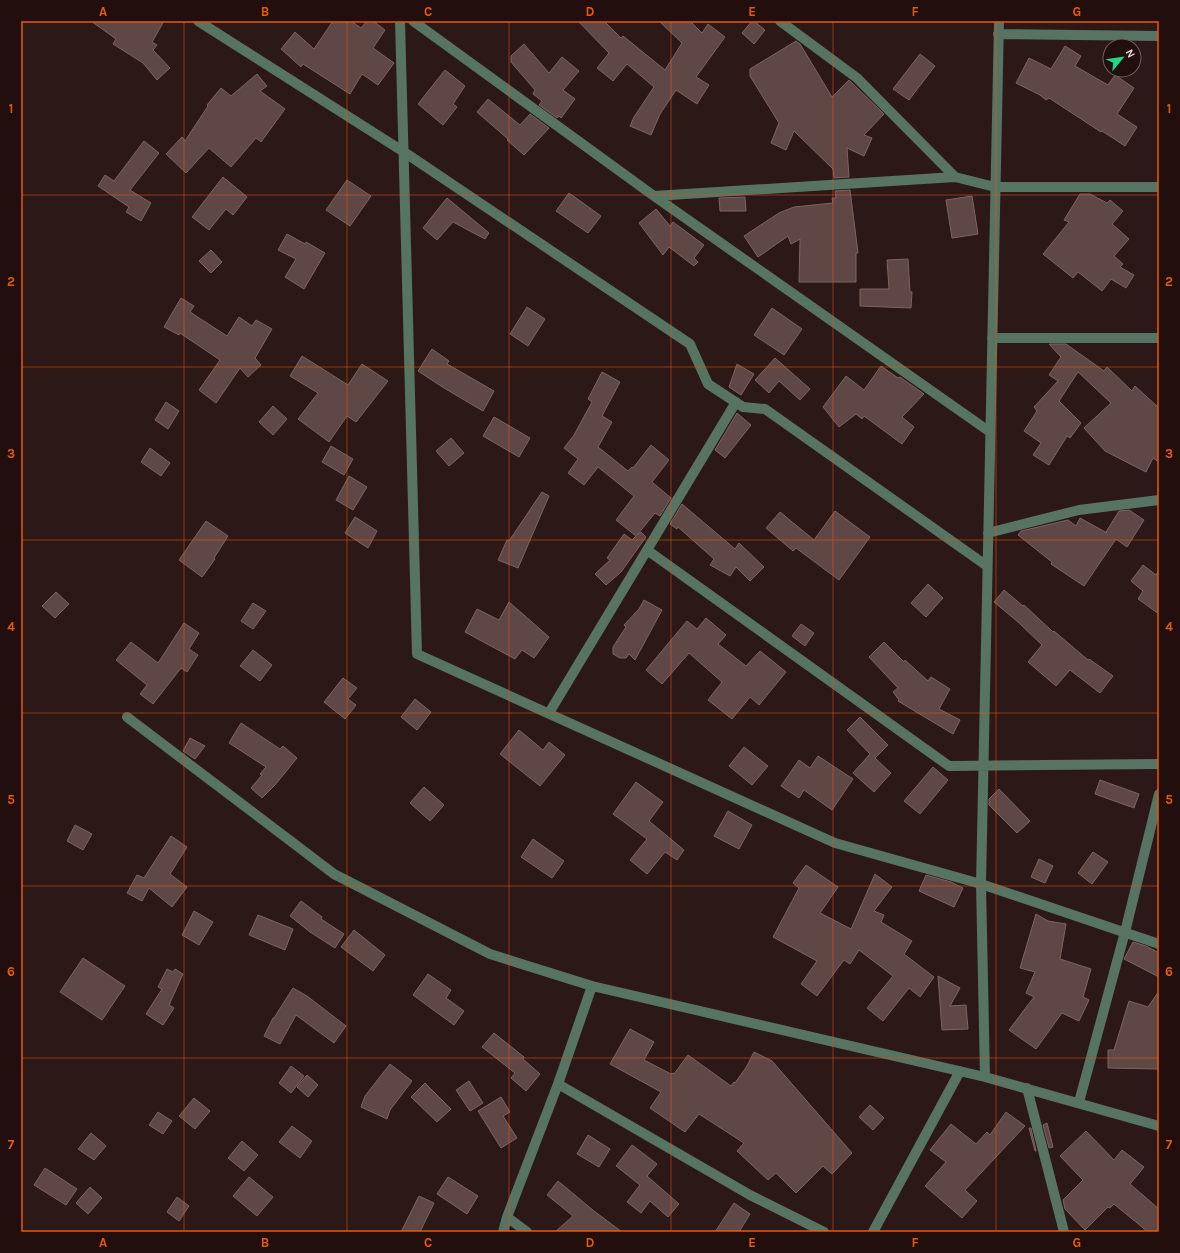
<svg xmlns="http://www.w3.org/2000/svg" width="1180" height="1253" viewBox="0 0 1180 1253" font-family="Karla,sans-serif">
<rect width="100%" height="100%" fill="#2c1816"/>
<path fill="#5f4745" stroke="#7d6461" d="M91,21h73l-12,21 5,3 -4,5 17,18 -13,12 -14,-17 -30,-19 3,-5z
M333,21h18l10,7 6,-7h6l12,9 -12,18 21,15 -16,22 -16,-11 -12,20 -47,-30 -2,3 -20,-18 14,-17 19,17z
M578,21h26l17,17 2,-2 42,34 17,-27 -23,-22h31l12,12 6,-9 17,13 -29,40 13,8 -12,19 -21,-14 -16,24 -9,21 -21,-9 4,-9 20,-30 -27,-23 -14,17 -16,-13 12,-15z
M752,21h2l11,9 -11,14 -12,-11z
M796,41l4,3 32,53 17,-17 35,34 -20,21 8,3 -8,18 -17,-8 2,29 -15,1 -1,-9 -39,-38 -8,19 -15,-7 8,-20 -29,-47v-7z
M524,44l25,29 13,-16 17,14 -16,19 12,9 -14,19 -2,-2 -2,2 -18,-13 3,-4 -9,-7 2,-4 -24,-28v-6z
M1065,46l16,10 -6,10 33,19 7,-10 19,13 -17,26 20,13 -12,19 -23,-15 -1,1 -52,-34 -3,2 -6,-5 -24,-12 13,-25 22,11z
M920,54l15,12 -26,34 -16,-11z
M445,70l20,16 -12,18 4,3 -14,18 -25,-21z
M257,74l10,12 -7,5 25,18 -24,33 -5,-4 -25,29 -22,-19 -23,25 -20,-19 16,-17 3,4 23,-35 -1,-1 14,-17 10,8z
M488,99l32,26 10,-11 19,14 -25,27 -17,-15 1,-1 -31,-27z
M144,141l15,12 -29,37 21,13 -10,18 -15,-9 3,-5 -31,-21 7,-11 9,6z
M223,177l24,20 -14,18 -7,-6 -17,21 -17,-13z
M347,180l24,16 -21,30 -24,-16z
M850,190l8,63h-2v29h-57l1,-43 -9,5 -3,-8 -30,21 -14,-21 35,-23 15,-6 39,-4 -1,-5h4l-1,-7z
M569,193l32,23 -13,17 -32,-22z
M1080,194h10l17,9 3,-3 13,11 -11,13 17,15 -15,17 9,8 -3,3 14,8 -8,13 -15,-9 -9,12 -24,-19 -5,6 -30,-24 26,-32 -5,-2z
M972,196l6,38 -26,4 -6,-38z
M745,197l1,14h-26l-1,-13z
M447,198l42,35 -4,6 -32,-17 -16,18 -14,-12z
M656,209l14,17 3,-4 31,23 -10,13 4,4 -4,4 -25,-19 -6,8 -24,-32z
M287,234l18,10 1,-2 19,11 -21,36 -19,-12 11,-18 -18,-9z
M211,250l11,12 -11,11 -12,-12z
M908,259l2,33h2l-1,16 -51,-2v-17h29l-2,-29z
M181,298l13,8 -4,6 37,24 12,-19 13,9 4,-6 16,9 -17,29 6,7 -13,12 -8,-9 -24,35 -17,-13 21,-30 -40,-27 -1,2 -15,-8z
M527,307l18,12 -17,27 -18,-12z
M772,308l30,21 -18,26 -30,-20z
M1049,344h17l38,27 3,-4 25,24 3,-5 24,22v54l-6,-4 -7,14 -41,-21 -21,-23 27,-25 -33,-31 -19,29 22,22 -11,15 -3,-2 -18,29 -16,-10 8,-12 -17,-12 13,-20 -3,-4 24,-26 -9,-6 12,-18z
M432,349l17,12 -2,3 47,27 -11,20 -39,-23 -26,-17z
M302,356l46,29 14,-21 26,17 -32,41 -9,-6 -18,26 -31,-23 20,-26 -28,-17z
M775,358l35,31 -10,11 -21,-19 -10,12 -14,-13z
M737,364l17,10 -13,21 -12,-8z
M881,366l17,12 2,-1 24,17 -22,23 12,10 -12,17 -38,-28 -2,3 -6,-5 -17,13 -16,-20 23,-31 18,14z
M602,372l18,10 -18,34 10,6 -14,25 30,24 4,-4 1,1 18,-23 18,15 -17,22 19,16 -11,18 -5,-3 -18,22 4,-3 5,5 -25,35 -15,13 -11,-11 15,-14 -3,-2 17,-24 8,6 4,-4 -20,-16 18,-24 -36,-29 -14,18 -16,-12 10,-14 -14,-11 10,-13 18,-33 -4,-3z
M166,402l13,9 -11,18 -13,-9z
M273,406l14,13 -14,16 -14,-13z
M737,413l14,12 -26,33 -10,-8z
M494,417l36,21 -11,19 -36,-21z
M451,438l13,15 -15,13 -13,-15z
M331,446l22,13 -9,16 -22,-13z
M150,448l20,15 -9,13 -20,-14z
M349,476l18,11 -14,23 -17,-10z
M542,492l7,4 -31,72 -20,-8 9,-20 2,1z
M682,504l53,45 4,-6 25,24 -14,14 -14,-14 -6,9 -20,-11 4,-6 -36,-32 -1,2 -7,-5z
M1129,510l15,10 -17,27 -11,-8 -32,47 -33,-22 1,-2 -34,-27 3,-4 47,-11 8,6 4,-8 27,15 -1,-1 13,-21z
M835,511l35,26 -31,43 -43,-32 -3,3 -27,-23 14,-16 34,28z
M355,517l22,14 -9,17 -23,-15z
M206,521l22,15 -14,22 1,1 -13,18 -23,-17z
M1143,565l13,10 3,-5v44l-21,-15 5,-8 -12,-10z
M928,584l15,14 -17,19 -15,-14z
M1004,590l19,16 1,-1 29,27 1,-1 34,29 1,-1 24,17 -13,17 -30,-23 -14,16 -28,-24 14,-17 -24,-23 -24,-20z
M56,592l13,12 -14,14 -13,-12z
M644,600l18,10 -27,50 -6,-6 -3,4h-6l-7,-4v-7l13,-20 -2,-2 15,-16z
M509,602l40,35 -15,21 -12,-8 -7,9 -50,-27 12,-23 22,11z
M253,603l13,8 -13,18 -12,-8z
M706,618l20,17 -8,9 28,22 14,-15 26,21 -27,33 -9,-8 -18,22 -24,-19 14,-18 -33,-29 -27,31 -16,-14 41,-49 10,8z
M184,623l15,10 -10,16 9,6 -11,17 -6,-4 -28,36 -13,-10 7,-9 -31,-25 15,-18 27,21z
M801,624l13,9 -9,13 -13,-10z
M884,642l20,20 1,-2 23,21 3,-4 19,12 -11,20 21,11 -7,14 -55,-33 1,-1 -6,-8 5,-4 -29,-31z
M253,650l19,15 -12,16 -20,-15z
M343,678l14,10 -9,11 8,6 -11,14 -21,-17z
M415,699l16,13 -14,18 -16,-13z
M860,717l28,28 -13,13 16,15 -17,19 -21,-19 17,-19 -23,-24z
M241,723l39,26 3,-3 14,12 -22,27 -13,13 -11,-10 11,-13 -2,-1 6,-7 -37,-24z
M519,730l24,20 6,-8 16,13 -25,31 -40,-32z
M190,738l15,8 -10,13 -12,-8z
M744,747l24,19 -16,19 -23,-19z
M818,756l35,23 -21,31 -28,-20 -5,8 -18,-12 18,-26 11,8z
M933,767l15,13 -28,34 -16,-13z
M1100,780l39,14 -5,14 -39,-14z
M636,782l27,20 -14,19 35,29 -7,10 -12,-8 -18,22 -17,-14 17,-21 -34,-25z
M424,787l20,18 -14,16 -20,-18z
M999,789l31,32 -13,12 -28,-28v-6z
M728,811l24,14 -13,24 -25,-13z
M75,825l17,9 -9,16 -16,-9z
M171,836l16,11 -17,27 17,13 -15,20 -23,-19 -7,13 -15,-8 10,-18 7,3z
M533,839l31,22 -12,17 -31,-21z
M1093,852l15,10 -16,22 -14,-11z
M1039,859l14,7 -8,17 -14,-6z
M806,865l32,22 -18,26 31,16 24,-55 17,13 -18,24 10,4 -3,7 31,19 -8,13 30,23 -14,20 -11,-9 -26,33 -16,-13 26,-32 -34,-26 -9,14 -6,-4 -27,36 -16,-12 16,-23 -44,-24 26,-49 -6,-5z
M926,875l25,7 12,6 -9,19 -35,-16z
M301,901l21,16 -1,2 23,15 -9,14 -25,-16 -20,-16z
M194,911l19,11 -14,23 -17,-10z
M1036,914l12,7 18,3 -6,35 31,10 -8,28 6,3 -10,21 -17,-8 -26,36 -27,-19 25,-33 -8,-4 9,-21 -15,-4z
M258,915l35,14 -8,21 -36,-15z
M354,930l31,25 -12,16 -32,-24z
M1133,942l13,4 13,7v24l-35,-18z
M83,958l42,28 -23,34 -42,-28z
M167,969l6,3 2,-3 8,5 -14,31 5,3 -11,17 -17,-11 16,-25 -4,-2z
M428,974l23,16 -5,8 18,13 -10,14 -41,-30z
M938,976l22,12 -10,18 16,-1 2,24 -26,1z
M293,988l14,8 39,30 -12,17 -38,-28 -16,29 -16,-8 9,-18h1z
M1159,991v78l-51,-1v-18h6l15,-49 19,6z
M630,1029l24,13 -10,18 27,14 2,-1 1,1 14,-19 43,31 3,-4 1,1 12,-17 7,-14 18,9 80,92 -20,21 -9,-8 -27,27 -20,-20 -8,7 -31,-29 7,-8 -45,-29 -14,18 -35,-24 11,-16 -51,-28z
M494,1033l30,24 -1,2 17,15 -14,17 -15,-13 4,-5 -33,-26z
M390,1064l22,17 -22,29 -3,9 -26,-12 4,-11z
M291,1066l13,10 -13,17 -12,-10z
M307,1075l11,10 -10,12 -11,-10z
M469,1081l14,22 -13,8 -14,-21z
M425,1083l26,26 -14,13 -26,-25z
M501,1097l9,15 -7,4 14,22 -16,10 -23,-37z
M194,1098l16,13 -15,18 -16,-13z
M870,1105l14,13 -11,12 -14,-13z
M158,1112l14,9 -9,13 -14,-9z
M1006,1112l19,14 -60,64 12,11 -15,17 -37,-32 21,-24 -16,-12 21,-26 25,20 11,-12 3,3z
M1047,1123l6,24 -4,1 -6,-23z
M292,1126l20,15 -12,17 -21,-16z
M1029,1128h2l5,23h-1z
M1086,1131l28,29 8,-10 22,17 -14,17 29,25v18l-4,5h-7l-34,-28 -4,4 -2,-1 -23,23 -20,-21 -2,-9 20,-20 -23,-24z
M91,1133l15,13 -12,14 -16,-11z
M588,1135l22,14 -11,18 -22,-13z
M242,1141l16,14 -14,16 -16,-13z
M632,1145l25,19 -10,12 32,28 -11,13 -18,-16 -9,12 -14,-11 13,-17 -24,-19z
M45,1168l32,21 -11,16 -32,-20z
M249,1177l24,20 -16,19 -24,-20z
M448,1177l30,19 -11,18 -30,-20z
M558,1181l36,30 28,21h-67l18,-16 -26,-21z
M90,1187l12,11 -14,16 -12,-11z
M419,1196l15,7 -14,29h-19z
M177,1197l12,9 -10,15 -12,-9z
M734,1203l16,11 -11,18h-24z"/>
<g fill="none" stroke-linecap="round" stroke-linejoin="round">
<path stroke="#577361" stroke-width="10" d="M198,21l206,131 286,192 18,40 35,23 22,2 222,157
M400,21l17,633 418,189 146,41 178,60
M413,21l241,175 336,236
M780,21l77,57 98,99
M998,34l161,2
M654,196l301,-19 40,10h164
M992,338h167
M988,533l91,-23 80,-10
M647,550l302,216 210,-2
M549,713l187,-311
M127,717l207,157 156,80 102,32 393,91 174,49
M985,1077l-4,-193 18,-863
M558,1084l192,111 74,37
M1027,1088l37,144
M1079,1102l46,-170 34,-138
M507,1217l20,15
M503,1232l4,-15 51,-133 34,-98
M873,1232l87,-161"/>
</g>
<path fill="none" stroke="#e8590c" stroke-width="1" stroke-opacity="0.55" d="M184,21v1211M347,21v1211M509,21v1211M671,21v1211M833,21v1211M996,21v1211M21,195h1138M21,367h1138M21,540h1138M21,713h1138M21,886h1138M21,1058h1138"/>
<rect width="1180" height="1253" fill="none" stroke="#220f0d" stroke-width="44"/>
<g transform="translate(1122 58) rotate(61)"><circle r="19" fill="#220f0d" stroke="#715f5d"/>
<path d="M0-3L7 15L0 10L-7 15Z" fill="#1cd988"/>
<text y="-6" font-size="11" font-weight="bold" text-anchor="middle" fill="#e7d8d6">N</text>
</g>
<rect x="22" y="22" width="1136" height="1209" fill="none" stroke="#e8590c" stroke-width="1.5"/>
<g font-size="13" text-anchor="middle" font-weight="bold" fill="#e8590c">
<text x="103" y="16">A</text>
<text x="265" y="16">B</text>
<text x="428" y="16">C</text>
<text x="590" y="16">D</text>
<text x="752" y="16">E</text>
<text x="915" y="16">F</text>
<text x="1077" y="16">G</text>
<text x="11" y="113">1</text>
<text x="1169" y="113">1</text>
<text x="11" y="286">2</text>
<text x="1169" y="286">2</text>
<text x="11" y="458">3</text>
<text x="1169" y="458">3</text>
<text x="11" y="631">4</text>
<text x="1169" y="631">4</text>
<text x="11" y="804">5</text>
<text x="1169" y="804">5</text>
<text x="11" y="976">6</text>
<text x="1169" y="976">6</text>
<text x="11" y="1149">7</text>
<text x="1169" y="1149">7</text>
<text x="103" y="1247">A</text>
<text x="265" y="1247">B</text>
<text x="428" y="1247">C</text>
<text x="590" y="1247">D</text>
<text x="752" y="1247">E</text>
<text x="915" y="1247">F</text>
<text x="1077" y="1247">G</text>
</g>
</svg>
